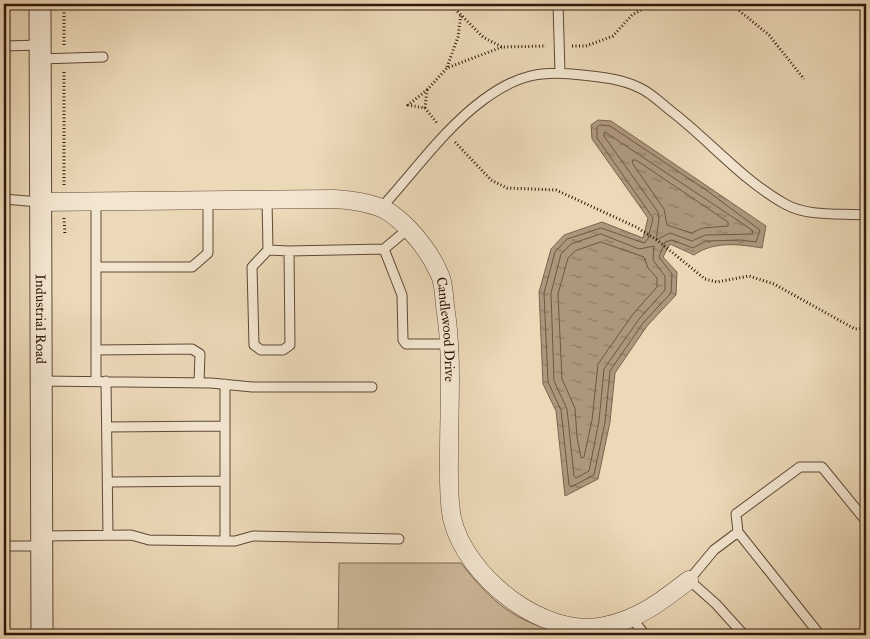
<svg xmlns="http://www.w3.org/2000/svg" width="870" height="639" viewBox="0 0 870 639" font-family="'IM FELL Great Primer',serif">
<defs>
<pattern id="water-ripples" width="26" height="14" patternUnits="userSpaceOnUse" patternTransform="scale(1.25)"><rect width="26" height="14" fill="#ac977c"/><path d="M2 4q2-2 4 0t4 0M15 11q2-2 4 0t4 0" fill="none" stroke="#8d7a64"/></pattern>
</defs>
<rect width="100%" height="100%" fill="#ecd9b8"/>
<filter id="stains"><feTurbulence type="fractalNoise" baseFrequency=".004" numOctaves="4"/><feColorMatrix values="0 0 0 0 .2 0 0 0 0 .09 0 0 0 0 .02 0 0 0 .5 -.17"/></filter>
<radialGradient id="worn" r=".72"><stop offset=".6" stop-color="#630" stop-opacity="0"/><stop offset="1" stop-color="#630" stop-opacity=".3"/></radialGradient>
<path fill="#ccb89a" stroke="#7e6852" d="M339,563h122c24,31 50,58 91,66 15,4 33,3 49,4l1,2h-264z"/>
<path fill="url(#water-ripples)" stroke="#7b644e" d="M598,120l13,1 155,105 -4,22c-24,-4 -48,-7 -68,7l-24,-11 -7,13 14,15 -1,23 -29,31 -32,47 -5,49 -12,57 -33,17 -9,-85 -13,-27 -4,-92 12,-43 13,-14 38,-13 41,16 5,-20 -56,-79 -1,-14z"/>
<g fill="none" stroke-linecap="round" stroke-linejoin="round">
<path stroke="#6e5742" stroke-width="1" d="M600,125l10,1 96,64 54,40 -4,12 -15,-2 -35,1 -13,7 -21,-8 -7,2 -6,15 13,17 -1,19 -28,30 -33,48 -5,51 -11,53 -23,12 -2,-2 -8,-75 -13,-28 -4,-89 11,-41 12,-13 34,-11 43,15 4,-4 5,-21 -56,-80v-10z
M605,132l147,98 1,4 -48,1 -13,6 -22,-8 -14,7 3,-21 -1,-7 -54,-76z
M633,160h3l92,62v4l-25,2 -12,5 -24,-8 -3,-16 -31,-45z
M601,234l38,15 15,-3 -1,14 12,16v14l-26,29 -35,50 -5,52 -10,50 -13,7 -2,-2 -7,-67 -13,-28 -3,-88 10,-39 10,-10z
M601,242l43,15 4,11 9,10v9l-24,27 -35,50 -6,56 -8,37 -3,1 -4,-21 -2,-29 -13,-29 -4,-85 10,-36 7,-7z"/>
<defs>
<path id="service" d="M558,4l2,68
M4,46l36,-1
M40,59l63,-2
M4,199l35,3
M267,200l1,50 -16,17 2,78 7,5h22l7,-5 -1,-94 -21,-1
M96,201v180
M382,207c32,-35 62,-78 101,-107 34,-25 57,-30 99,-25 20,2 40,4 58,13 11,5 21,15 31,23 38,29 71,69 114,93 23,13 55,9 81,11
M384,249l18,46 1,45 3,4h43
M289,251l95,-2 24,-20
M96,267h96l16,-14v-53
M96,350l96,-1 8,5 -1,29
M40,381l171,2 41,4h120
M106,381l2,154
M225,384v157
M107,427l118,-1
M109,482l116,-1
M738,532l-24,18 -25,30 27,24 28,31
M41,536l90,-1 18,5 76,1h10l18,-5 146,3
M4,546h37
M631,617l14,18
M820,635l-82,-103 -2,-18 64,-47h22l44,54"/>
<g id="minor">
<path id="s1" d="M39,202l296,-3c15,1 30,3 44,8 11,4 22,14 30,22 12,13 23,28 30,44 5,9 5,23 6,33 8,48 4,99 4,148 0,21 -1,44 3,64 13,58 91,121 152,108 35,-7 58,-25 85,-46"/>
</g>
<g id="tertiary">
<path id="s2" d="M40,4l2,631"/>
</g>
</defs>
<use href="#service" stroke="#604835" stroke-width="11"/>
<use href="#minor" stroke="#604835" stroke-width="19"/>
<use href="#tertiary" stroke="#604835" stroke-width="23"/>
<path stroke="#311709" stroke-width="3" stroke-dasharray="1 2.5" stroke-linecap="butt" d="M450,4l33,33 19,10 44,-1
M731,4l38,31 35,44
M64,45v-41
M572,46h14l27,-10 19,-21 20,-11
M447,67l11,-30 3,-23
M427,90l20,-22 55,-21
M425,108l2,-18 -19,15 17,3 12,15
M455,142l36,38 16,8 49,2 80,37 21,13 48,39 12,3 32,-6 25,8 81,45 11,-1
M64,185v-114
M64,218l1,17"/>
<use href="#service" stroke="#f3e6d1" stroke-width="9"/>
<use href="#minor" stroke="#f3e6d1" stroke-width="18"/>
<use href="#tertiary" stroke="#f3e6d1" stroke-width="21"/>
</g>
<g text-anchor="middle" stroke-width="4.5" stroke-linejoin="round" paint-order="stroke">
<g font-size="14" fill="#311709" stroke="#f3e6d1">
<text dy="5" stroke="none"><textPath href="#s2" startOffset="315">Industrial Road</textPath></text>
<text dy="5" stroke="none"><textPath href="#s1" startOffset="489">Candlewood Drive</textPath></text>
</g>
</g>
<rect width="870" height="639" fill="none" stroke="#ecd9b8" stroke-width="20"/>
<rect x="5" y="5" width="860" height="629" fill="none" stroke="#311709" stroke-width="2.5"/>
<rect x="10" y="10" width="850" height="619" fill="none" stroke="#311709"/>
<rect width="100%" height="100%" filter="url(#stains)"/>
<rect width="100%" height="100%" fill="url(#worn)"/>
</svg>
